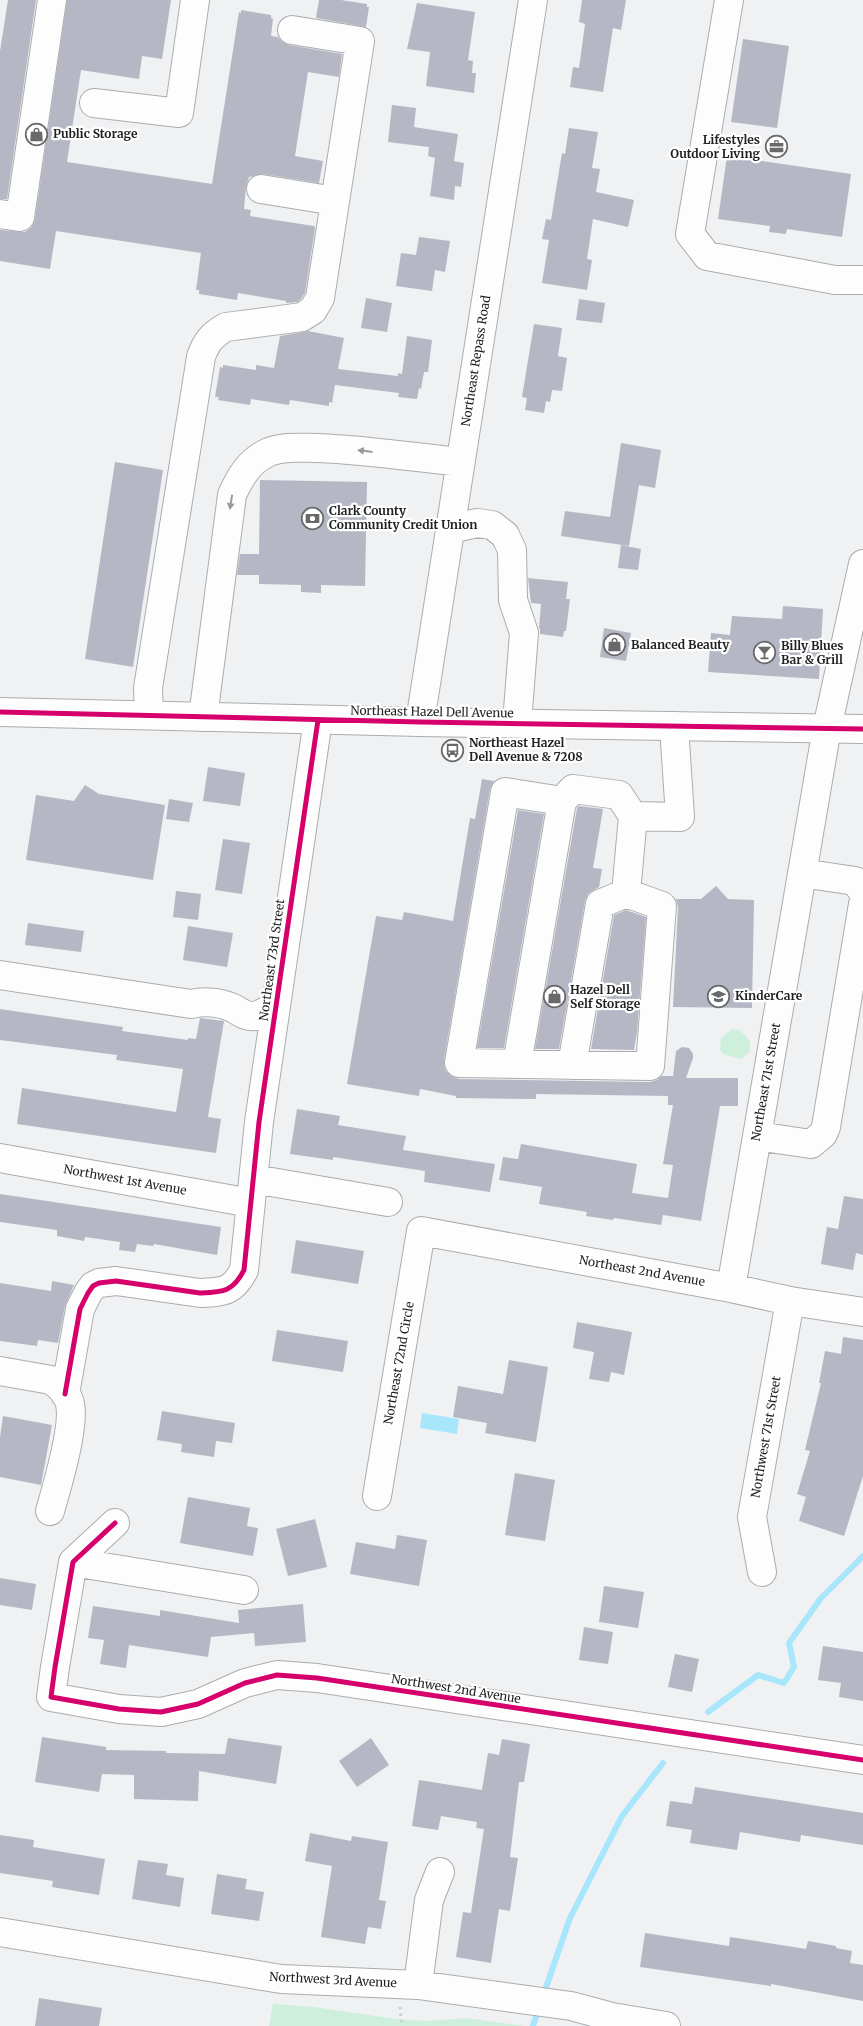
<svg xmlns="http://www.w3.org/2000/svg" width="863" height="2026" viewBox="0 0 863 2026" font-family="Merriweather,serif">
<rect width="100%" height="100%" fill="#f0f1f3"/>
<path fill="#cdefdb" d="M732,1029l8,1 10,11v10l-8,8 -17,-4 -5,-5 1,-12z
M273,2004l41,3 81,12 33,2 37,-3 60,8h-256z"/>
<path fill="#a8e6fb" d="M422,1413l37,6 -2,15 -37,-6z"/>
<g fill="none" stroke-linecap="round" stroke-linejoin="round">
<path stroke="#a8e6fb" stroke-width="6" d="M708,1712l50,-37 26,8 10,-16 -5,-24 32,-45 42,-42
M543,1996l27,-78 52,-102 41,-53
M533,2026l6,-18"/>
</g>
<path fill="#b5b8c4" d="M8,0h28l-29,199h-7v-148z
M67,0h104l-9,59 -20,-3 -3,23 -58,-9 -14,92 145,22 27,-172 2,1v-3l30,5v3l2,1 -2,17 7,1 5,5 6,3 53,9 -3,23 -31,-5 -13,84 28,5 -4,22 -56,-9 -14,3 -3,9 -2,23 7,1 -1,6 64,10 1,2 -10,65 -4,6 -4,3 -11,1v-2l-48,-8 -1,7 -38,-6v-4h-3l5,-37 -145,-22 -6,38 -50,-8v-31l25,2 7,-5 3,-8z
M319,0h22l26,4v3h2l-3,20 -50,-9z
M582,0h44l-5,30 -8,-2 -10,64 -33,-5 3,-20 6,1 6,-44 -6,-2z
M417,3l58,9 -7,48 5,1 -1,12h4l-2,20 -48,-7 4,-34 -23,-3z
M743,39l46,7 -12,82 -46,-6z
M392,105l24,3 -2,19 44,7 -4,27 10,2 -3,24 -6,-1 -1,14 -24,-4 5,-38 -7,-2 1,-9 -41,-5z
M569,128l29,4 -6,36 8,1 -4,23 38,8 -6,27 -35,-8 -6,40 5,1 -5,30 -45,-7 7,-43 -7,-1 4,-20 5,1 11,-67 3,1z
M727,156l124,18 -9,63 -55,-8 -1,5 -17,-2 1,-6 -52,-7z
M419,237l31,4 -5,31 -10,-2 -3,21 -36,-5 5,-33 15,2z
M366,298l26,5 -5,29 -26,-4z
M579,299l26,4 -3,20 -26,-3z
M534,324l28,4 -4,28 9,2 -5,33 -10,-1 -2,12 -4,-1 -2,12 -19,-3 2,-12 -5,-1z
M308,331l36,7 -6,31 60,7v-3l4,1 5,-38 25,4 -4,32h-4l-3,17 -2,-1 -2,11 -19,-2 1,-4 -64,-8 -3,18 -3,-1v4l-39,-6 -1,5 -38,-6 -1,6 -32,-5 1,-3h-4l5,-30 3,1v-3l33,5v-5l18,3 6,-32z
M621,443l40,7 -6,38 -16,-3 -10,61 -68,-10 4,-25 45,6z
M115,462l48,8 -30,197 -48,-8z
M260,480l107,2 -2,104 -44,-1v8l-20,-1v-7l-42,-1v-9h-22l3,-21h19z
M621,545l20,4 -3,21 -20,-2z
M528,578l40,4 -2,17h4l-4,32h-2l-1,6 -23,-3v-5l-1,-1 2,-24 -10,-1z
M783,606l40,3 -4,70 -111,-7 3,-39 19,2 2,-19 50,3z
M604,628l27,5 -5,28 -26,-4z
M208,767l37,6 -5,33 -37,-5z
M482,779l12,2 -4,8 -46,271 1,10 6,6 8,3 191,3 7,-2 4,-4h12l3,-25 6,-4 7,1 4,6v4l-7,20h52v28h-18l-19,115 -38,-6 -2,10 -47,-7 -1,2 -27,-4 1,-4 -48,-8 3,-17 -43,-7 4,-23 15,2 3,-15 116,20 -5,29 36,5 5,-33 -10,-1 10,-59h-5v-9l-132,-2v5l-80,-1v-2l-36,-7 -1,7 -72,-12 29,-168 26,4 2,-8 49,9 17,-103 5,1z
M85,785l14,9 66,11 -12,75 -127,-20 10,-65 38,6z
M169,799l24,4 -4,19 -23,-3z
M579,806l24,3 -10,59 9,1 -3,18 -11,7 -3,7 -26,148h-24l42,-241z
M518,810l26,4 -40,234h-27z
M223,839l27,4 -8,51 -27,-4z
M716,886l12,13 26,1 -2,108 -79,-1 5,-100 -2,-8h25z
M176,891l25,3 -3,26 -25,-3z
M626,910l20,7 -9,115 -3,18 -43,-1 23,-134z
M28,923l56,8 -3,21 -56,-7z
M188,926l45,7 -6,34 -44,-7z
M0,1009l123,18 -1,4 66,9v-2l8,1 4,-21 24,3 -16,96 13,2 -5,34 -199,-29 5,-36 154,24 7,-43 -67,-9 1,-5 -117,-15z
M297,1109l43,7 -2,9 68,11 -3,14 92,14 -5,28 -66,-10 1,-11 -92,-14v3l-43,-6z
M0,1194l221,33 -4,28 -63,-11 -1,2 -16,-2 -2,8 -16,-2 1,-8 -35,-5 -1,4 -27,-5v-6l-57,-8z
M844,1196l19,3v56l-7,-2 -3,17 -32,-6 6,-37 11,2z
M296,1240l68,11 -6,33 -67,-11z
M52,1281l22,4 -9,21 -7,37 -20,-3 -1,6 -37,-5v-58l51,8z
M577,1322l55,10 -8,43 -13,-3 -2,10 -20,-3 5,-27 -21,-4z
M277,1330l71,11 -5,31 -71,-11z
M843,1337l20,3v136l-19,60 -45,-15 7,-24 -9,-3 13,-43 -5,-1 16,-67h-2l6,-32 16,3z
M509,1360l39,7 -12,75 -51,-9 2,-10 -34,-6 5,-31 45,8z
M162,1411l73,12 -3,20 -16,-2 -2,16 -33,-5 1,-8 -25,-4z
M3,1416l49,9 -11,60 -41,-8v-40z
M515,1473l40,7 -10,61 -40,-6z
M188,1497l62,11 -3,18 11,2 -5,28 -73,-13z
M315,1519l12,48 -39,9 -12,-47z
M397,1535l30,5 -8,46 -69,-12 6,-32 39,7z
M0,1578l36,6 -4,26 -32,-5z
M604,1586l40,6 -6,36 -39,-6z
M303,1604l3,38 -51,4 -1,-13 -43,4 -3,20 -79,-12 -3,23 -26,-4 4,-24 -16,-2 5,-32 67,10v-6l79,13 -1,-13z
M584,1627l29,5 -5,32 -29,-4z
M823,1646l40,6v49l-24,-4 2,-14 -23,-3z
M675,1654l24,5 -7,33 -24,-5z
M42,1737l64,10v3l60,1v2l59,1 3,-16 54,8 -6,38 -77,-13 -1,30 -64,-2v-24l-32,-1 -3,18 -64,-10z
M371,1738l18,27 -32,22 -18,-26z
M502,1739l28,5 -6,38h-5l-9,75 8,1 -8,53 -11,-2 -8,54 -35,-6 7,-45 8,1 13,-84 -8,-1 1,-6 -36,-6 -3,14 -26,-4 7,-46 63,10 6,-37 11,2z
M695,1787l168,26v32l-62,-10 -1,7 -60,-10 -3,18 -47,-7 2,-13 -26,-4 4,-25 22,3z
M310,1833l41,8 1,-5 36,6 -9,58 7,1 -5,28 -13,-2 -3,17 -44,-7 11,-71 -27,-5z
M0,1835l34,5 -1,7 72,12 -6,36 -47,-8 1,-6 -53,-8z
M138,1860l30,4 -2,11 18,3 -4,29 -48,-8z
M217,1874l30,5 -2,10 19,3 -5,29 -48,-7z
M645,1933l84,13 1,-9 76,12 2,-8 28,5v2l16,3 -2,12 13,2v36l-92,-17v2l-131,-19z
M39,1998l63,10 -3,18h-64z"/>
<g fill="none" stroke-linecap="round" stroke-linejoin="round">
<defs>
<path id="minor" d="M729,0l-39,234 17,22 128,24h28
M94,103l85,10 16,-113
M261,189l74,12
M0,214l20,3 32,-217
M450,529l27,-6 15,2 13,10 7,15 1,50 11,33 -7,90
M149,715l-1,-27 53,-331c5,-15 11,-22 25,-30l76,-10 11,-7 7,-12 40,-257 -68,-11
M203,717l29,-222c8,-18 18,-35 37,-43 16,-6 32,-4 49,-4 48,2 95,9 142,14
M420,722l113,-722
M562,801l11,-12 46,6 14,21
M802,873l53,8 8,11
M0,975l191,29c13,-3 29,-2 42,4 7,4 13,9 21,8 7,-1 15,-7 22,-10
M517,1064l45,-263 -57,-9 -46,271 191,3 12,-160 -36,-13 7,-77 47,1 -6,-91
M572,1065l28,-161 26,-11
M757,1136l54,8 12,-10 3,-7 37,-223
M0,1158l251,45
M254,1179l134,23
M731,1288l96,-560 36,-164
M0,1371l51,9c9,6 17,14 19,24 5,23 -13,83 -20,107
M65,1394l15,-85 8,-16 5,-7 6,-3 17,-2 84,12c23,-1 33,-1 44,-23l15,-148 59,-402
M377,1496l44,-265 310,57 59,13 73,11
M115,1523l-42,39 -18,105 -4,30 68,12 42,3 37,-8 47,-21 32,-8 40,3 546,82
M73,1562l171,28
M762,1572l-10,-55 38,-216
M0,1932l281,47 137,6 153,21 41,11 54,9
M418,1985l11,-85 11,-28"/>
<path id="major" d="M0,712l420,10 443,7"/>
</defs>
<use href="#minor" stroke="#abacad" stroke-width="30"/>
<use href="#major" stroke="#abacad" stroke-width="30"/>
<path stroke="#cececf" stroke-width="3" stroke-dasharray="2.5 4" stroke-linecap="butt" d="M400,2007l2,19"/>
<use href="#minor" stroke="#fdfdfd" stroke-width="28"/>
<use href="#major" stroke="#fdfdfd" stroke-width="28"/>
<defs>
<path id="cycleway" d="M0,712l420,10 443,7
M65,1394l15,-85 8,-16 5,-7 6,-3 17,-2 84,12c23,-1 33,-1 44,-23l15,-148 59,-402
M115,1523l-42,39 -18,105 -4,30 68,12 42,3 37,-8 47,-21 32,-8 40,3 546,82"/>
</defs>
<use href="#cycleway" stroke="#fff" stroke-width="8"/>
<use href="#cycleway" stroke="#d6006c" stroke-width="5"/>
</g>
<defs><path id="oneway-solid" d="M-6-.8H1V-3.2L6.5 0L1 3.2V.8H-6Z" transform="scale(1.25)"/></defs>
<g fill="#999a9a">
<use href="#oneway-solid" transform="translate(365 451) rotate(-173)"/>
<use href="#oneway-solid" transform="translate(231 502) rotate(99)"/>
</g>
<defs>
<symbol id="shop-ring" viewBox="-11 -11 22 22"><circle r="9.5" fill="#fff" stroke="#68696a" stroke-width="1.5"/><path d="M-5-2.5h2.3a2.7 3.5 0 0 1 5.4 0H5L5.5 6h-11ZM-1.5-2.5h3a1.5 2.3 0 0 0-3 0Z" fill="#68696a"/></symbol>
<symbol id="office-ring" viewBox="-11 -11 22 22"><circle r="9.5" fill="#fff" stroke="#68696a" stroke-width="1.5"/><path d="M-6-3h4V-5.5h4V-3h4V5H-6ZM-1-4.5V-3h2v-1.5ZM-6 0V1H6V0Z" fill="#68696a"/></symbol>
<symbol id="bank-ring" viewBox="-11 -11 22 22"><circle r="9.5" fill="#fff" stroke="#68696a" stroke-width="1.5"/><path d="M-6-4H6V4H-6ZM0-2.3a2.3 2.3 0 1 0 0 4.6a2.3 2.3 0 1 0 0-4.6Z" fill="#68696a"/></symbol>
<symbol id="bar-ring" viewBox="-11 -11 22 22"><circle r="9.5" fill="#fff" stroke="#68696a" stroke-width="1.5"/><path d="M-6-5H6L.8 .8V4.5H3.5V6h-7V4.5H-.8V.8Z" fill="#68696a"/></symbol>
<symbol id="bus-ring" viewBox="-11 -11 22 22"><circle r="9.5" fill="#fff" stroke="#68696a" stroke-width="1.5"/><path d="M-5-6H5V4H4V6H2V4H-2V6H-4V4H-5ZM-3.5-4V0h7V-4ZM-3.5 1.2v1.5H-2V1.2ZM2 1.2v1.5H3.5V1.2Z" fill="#68696a"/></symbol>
<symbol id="school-ring" viewBox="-11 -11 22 22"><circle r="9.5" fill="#fff" stroke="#68696a" stroke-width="1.5"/><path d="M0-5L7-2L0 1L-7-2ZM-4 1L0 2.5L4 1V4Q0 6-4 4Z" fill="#68696a"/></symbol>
</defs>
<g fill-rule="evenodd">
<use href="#shop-ring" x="24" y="122" width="25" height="25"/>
<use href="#office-ring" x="764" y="134" width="25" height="25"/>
<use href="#bank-ring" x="300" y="506" width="25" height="25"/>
<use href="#shop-ring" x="602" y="632" width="25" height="25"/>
<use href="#bar-ring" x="752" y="640" width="25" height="25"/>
<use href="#bus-ring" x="440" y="738" width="25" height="25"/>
<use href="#school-ring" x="706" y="984" width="25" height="25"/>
<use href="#shop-ring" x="542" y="984" width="25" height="25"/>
</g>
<g text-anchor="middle" stroke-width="4.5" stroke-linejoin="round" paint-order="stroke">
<g font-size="12" font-weight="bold" fill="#1f2021" stroke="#fff" text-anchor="start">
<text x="53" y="138">Public Storage</text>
<text x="760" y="144" text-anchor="end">Lifestyles<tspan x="760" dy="14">Outdoor Living</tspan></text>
<text x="329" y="515">Clark County<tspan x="329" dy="14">Community Credit Union</tspan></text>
<text x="631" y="649">Balanced Beauty</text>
<text x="781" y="650">Billy Blues<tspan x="781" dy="14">Bar &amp; Grill</tspan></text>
<text x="469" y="747">Northeast Hazel<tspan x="469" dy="14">Dell Avenue &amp; 7208</tspan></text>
<text x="570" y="994">Hazel Dell<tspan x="570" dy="14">Self Storage</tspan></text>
<text x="735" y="1000">KinderCare</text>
</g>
<g font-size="12" fill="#1f2021" stroke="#fff">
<text transform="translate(476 361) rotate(-81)" y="4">Northeast Repass Road</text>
<text transform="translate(432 712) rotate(1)" y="4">Northeast Hazel Dell Avenue</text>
<text transform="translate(272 960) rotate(-82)" y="4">Northeast 73rd Street</text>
<text transform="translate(766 1082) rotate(-80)" y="4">Northeast 71st Street</text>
<text transform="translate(125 1180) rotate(10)" y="4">Northwest 1st Avenue</text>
<text transform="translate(642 1271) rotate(10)" y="4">Northeast 2nd Avenue</text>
<text transform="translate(399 1363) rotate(-80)" y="4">Northeast 72nd Circle</text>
<text transform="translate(766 1437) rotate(-80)" y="4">Northwest 71st Street</text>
<text transform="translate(456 1689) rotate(9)" y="4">Northwest 2nd Avenue</text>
<text transform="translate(333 1980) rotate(3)" y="4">Northwest 3rd Avenue</text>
</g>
</g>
</svg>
